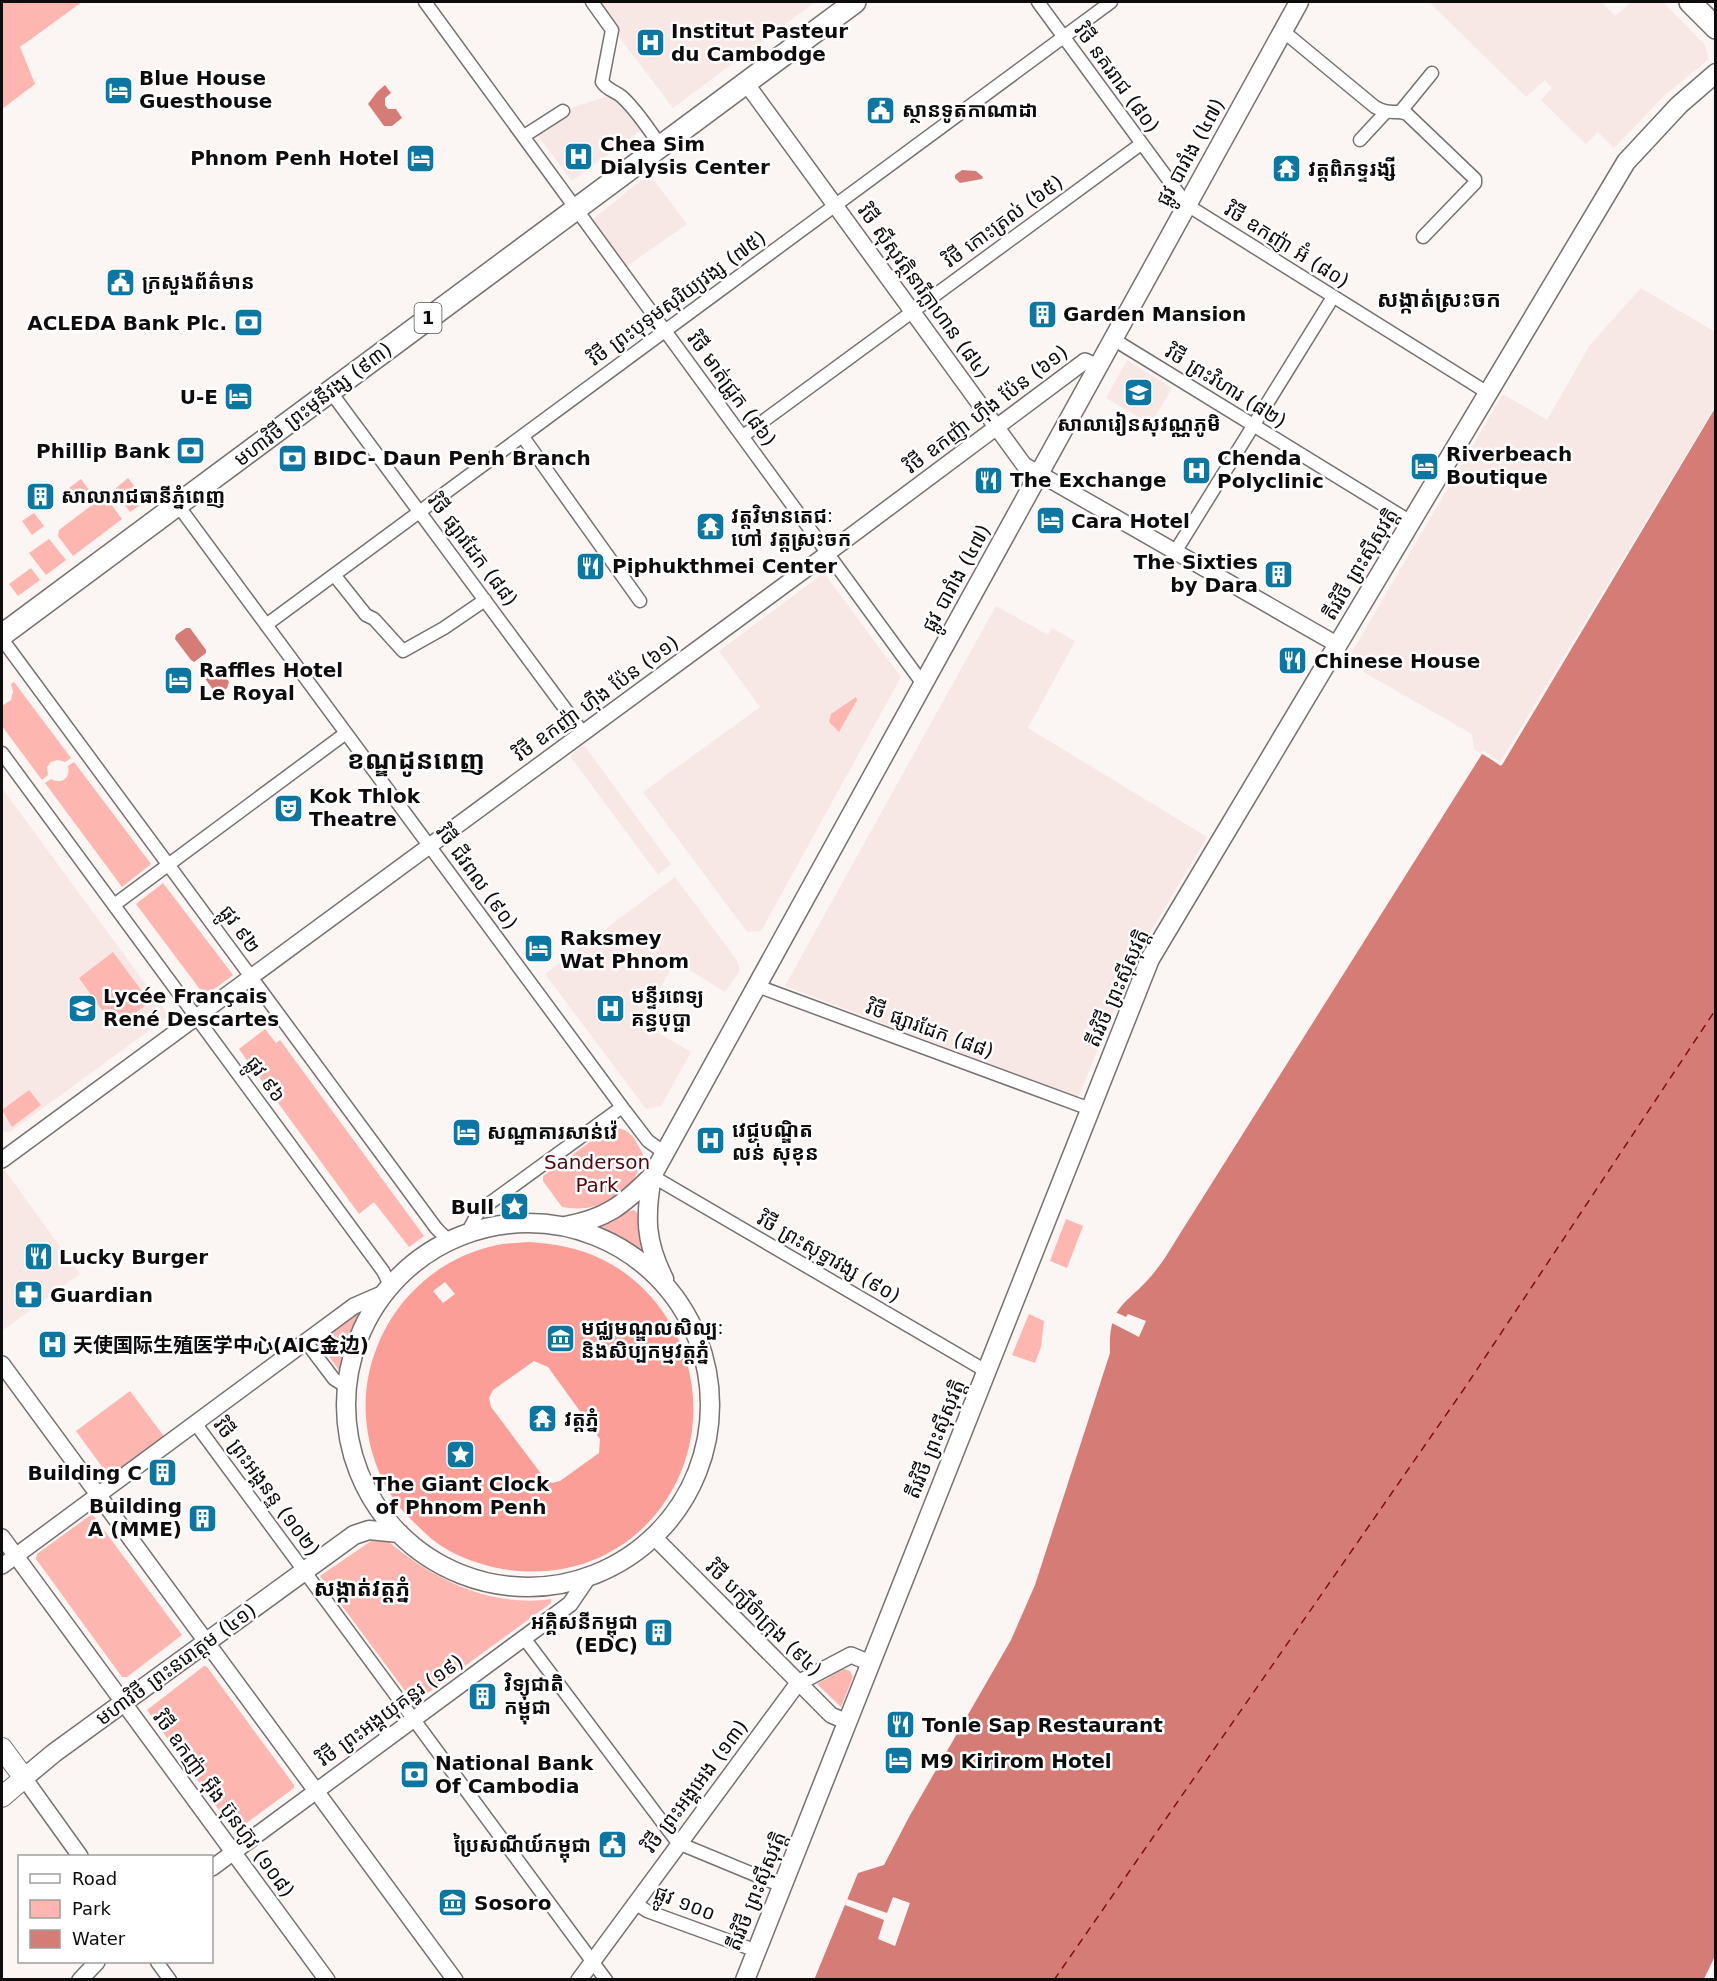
<svg xmlns="http://www.w3.org/2000/svg" width="1717" height="1981" viewBox="0 0 1717 1981" font-family="'DejaVu Sans','Noto Sans SC','Noto Sans Khmer',sans-serif">
<rect width="100%" height="100%" fill="#fbf5f4"/>
<path fill="#f7e8e6" d="M593,2h222l-142,106z
M1429,2h173l13,14 16,-14h32l42,43 4,14 -44,36 -51,53 -16,-16 -12,12 -45,-44 11,-12 -7,-8 -19,17z
M614,94l30,34 -72,53 -37,-49 39,-25z
M649,174l38,50 -61,43 -32,-43 -1,-5z
M1641,288l74,44v76l-214,358 -27,-17 -2,-15 -126,-72 157,-268 44,26 43,-75z
M1127,360l45,28 -21,36 -45,-26z
M824,573l77,104 -140,254 -14,1 -104,-140 117,-85 -41,-56z
M996,606l52,29 4,-7 23,13 -47,87 179,109 -71,119 -58,142 -293,-112z
M584,745l87,119 -13,11 -88,-119z
M2,788l167,228 -159,116 -8,-1z
M675,877l61,82 4,11 -15,22 -50,-31 -34,62 50,29 -30,54 -15,3 -101,-135z
M4,1169l76,105 -78,57v-160z"/>
<path fill="#feb6b0" d="M2,2h80l-62,45 15,37 -33,25z
M128,478l18,23 -16,11 -15,-20 1,-4z
M81,479l10,14 -12,8 -10,-13z
M100,499l8,1 14,19 -49,37 -15,-20 1,-6z
M34,513l10,13 -12,9 -10,-14z
M49,539l17,21 -20,15 -17,-22z
M31,568l9,12 -22,16 -9,-12z
M14,682l57,76 -6,4 -7,-2 -7,2 -4,5 1,8 -6,5 -40,-54v-20l9,-6 2,-9 -2,-7z
M856,697l1,3 -18,32 -10,-10 2,-8z
M74,762l77,102 -29,23 -77,-104 6,-4c10,6 20,-1 17,-13z
M163,883l70,92 -28,21 -69,-92z
M113,952l37,50 -35,26 -36,-50z
M265,1029l11,14 4,-3 144,196 -15,11 -35,-45 -15,12 -120,-165z
M29,1090l12,15 -29,22 -10,-17z
M617,1128c15,2 19,14 26,26 -6,40 -43,60 -81,53l-19,-26v-5l65,-47z
M634,1210l6,6 5,37 -3,1 -21,-13 -27,-13c14,-5 26,-16 40,-18z
M1066,1219l17,7 -16,42 -17,-7z
M359,1312l3,1c-10,20 -17,39 -20,61l-23,-31z
M1029,1314l15,7 -3,26 -6,16 -23,-8z
M130,1391l36,48 -55,40 -35,-48z
M448 1454a12 12 0 1 1 24 0a12 12 0 1 1-24 0Z
M92,1514l90,121 -55,42h-5l-86,-118 1,-5z
M371,1541h17c44,38 103,67 163,58v4l-137,100 -94,-127z
M204,1666l3,1 87,118v3l-57,42 -3,1 -87,-121z
M844,1669l6,2 3,6 -12,30 -24,-23z"/>
<path fill="#fb9e98" fill-rule="evenodd" d="M529,1242c24,2 48,5 70,16 27,12 50,33 66,57 75,115 -7,267 -147,256 -32,-3 -70,-15 -94,-39 -7,-7 -15,-14 -22,-22 -26,-31 -39,-76 -36,-116 6,-71 57,-132 127,-148 11,-3 24,-3 36,-4zM445,1282l10,12 -12,9 -10,-12zM534,1361l14,6 52,72 -1,14 -39,28 -8,2 -7,-4 -54,-72 -2,-9 4,-8zM460,1441l10,4 3,8 -1,7 -8,7 -12,-3 -4,-10 4,-10z"/>
<path fill="#d67c76" d="M385,85l6,8 -6,5v7l3,4h8l6,9 -10,8h-8l-16,-22 9,-12z
M962,170l14,1 7,6 -1,2 -22,4 -5,-5v-3z
M1715,408l1,1546 -12,25 -890,1 44,-107 26,-8 25,-48 102,-177 24,-55 75,-232c-2,-49 16,-47 42,-78 14,-16 24,-36 36,-54l294,-467 20,11z
M186,628h4l16,22v3l-12,9 -3,-2 -16,-21 1,-4z
M215,666l4,1 10,15 -2,6 -8,6h-3l-12,-17v-3z"/>
<path fill="#fbf5f4" d="M1716,405l-1,3 -214,358 -21,-14 4,-1 16,11z
M1113,1311l13,6 2,-3 18,7 -7,16 -29,-15z
M893,1897l17,6 -15,43 -17,-7 6,-19 -39,-15 2,-6 40,14z"/>
<g fill="none" stroke-linecap="round" stroke-linejoin="round">
<path stroke="#7d0e18" stroke-width="1.5" stroke-dasharray="8 6" stroke-linecap="butt" d="M1054,1980l412,-594 250,-377"/>
<defs>
<path id="minor" d="M425,2l498,682
M592,2l20,28 -10,52c5,8 13,9 19,14 16,14 27,33 40,50
M1038,2l149,203 301,188
M1283,31l92,76c16,9 21,2 32,7l68,65v4l-52,54
M1401,111l31,-38
M524,136l39,-25
M1360,140l25,-27
M1113,339l298,183
M330,391l253,342
M743,436l398,-292
M523,437l117,164
M177,504l445,603 26,34 17,12
M1175,552l158,-255
M335,576l31,39 8,4 29,32 41,-23 41,-28
M266,625l845,-623
M2,639l434,589 12,12
M2,753l381,518 7,14
M114,905l232,-172
M757,986l333,123
M652,1176l334,195
M467,1233l12,-22 143,-104
M306,1342l28,37 13,8
M195,1423l411,557
M524,1638l154,205 104,43
M635,1903l12,8 110,40
M157,1962l13,18"/>
<path id="tertiary" d="M746,83l278,382 314,180
M2,1160l826,-607 257,-192 13,6
M2,1364l453,616
M2,1537l325,443
M655,1538l176,177 16,7
M2,1566l352,-260 30,-13
M24,1778l56,78
M212,1868l358,-264 17,-25
M80,1980l17,-18
M579,1980l219,-297 53,-28 19,8"/>
<path id="secondary" d="M652,1176c-7,41 -7,65 12,103
M346 1405a182 182 0 1 1 364 0a182 182 0 1 1-364 0Z
M565,1226c41,-7 58,-21 87,-50l647,-1174
M24,1778l30,-25 300,-218 15,-5 30,3
M745,1980l405,-1021 476,-797 53,-57 37,-32"/>
<path id="primary" d="M2,1748l22,30 -22,19"/>
<path id="trunk" d="M1690,2l26,26
M2,635l853,-633"/>
</defs>
<use href="#minor" stroke="#777171" stroke-width="15"/>
<use href="#tertiary" stroke="#777171" stroke-width="18"/>
<use href="#secondary" stroke="#777171" stroke-width="21"/>
<use href="#primary" stroke="#777171" stroke-width="22"/>
<use href="#trunk" stroke="#777171" stroke-width="24"/>
<use href="#minor" stroke="#fff" stroke-width="12"/>
<use href="#tertiary" stroke="#fff" stroke-width="15"/>
<use href="#secondary" stroke="#fff" stroke-width="18"/>
<use href="#primary" stroke="#fff" stroke-width="20"/>
<use href="#trunk" stroke="#fff" stroke-width="21"/>
</g>
<defs>
<symbol id="hospital-square" viewBox="-11 -11 22 22"><rect x="-9" y="-9" width="18" height="18" rx="4" fill="#0d76a1" stroke="#fff"/><path d="M-5-5h3v3.5h4V-5h3V5h-3V1.5h-4V5h-3Z" fill="#fff"/></symbol>
<symbol id="hotel-square" viewBox="-11 -11 22 22"><rect x="-9" y="-9" width="18" height="18" rx="4" fill="#0d76a1" stroke="#fff"/><path d="M-6-4.5h1.5V1H6V5H4.5V3h-9V5H-6ZM-4 0a1.8 1.8 0 1 1 3.6 0ZM.5 0V-2.5h3Q6-2.5 6 0Z" fill="#fff"/></symbol>
<symbol id="civic-square" viewBox="-11 -11 22 22"><rect x="-9" y="-9" width="18" height="18" rx="4" fill="#0d76a1" stroke="#fff"/><path d="M-.6-6.5H3V-4.5H.6V-3L4-1V1h2V6H-6V1h2V-1L-.6-3ZM-1.2 2.5V6h2.4V2.5Z" fill="#fff"/></symbol>
<symbol id="temple-square" viewBox="-11 -11 22 22"><rect x="-9" y="-9" width="18" height="18" rx="4" fill="#0d76a1" stroke="#fff"/><path d="M0-6L5-2H3V0L6.5 2.5H4V6H1.5V3h-3V6H-4V2.5H-6.5L-3 0V-2H-5Z" fill="#fff"/></symbol>
<symbol id="building-square" viewBox="-11 -11 22 22"><rect x="-9" y="-9" width="18" height="18" rx="4" fill="#0d76a1" stroke="#fff"/><path d="M-4-6H4V6H1V3H-1V6H-4ZM-2.5-4.3h1.7v1.8h-1.7ZM.8-4.3h1.7v1.8H.8ZM-2.5-1h1.7V.8h-1.7ZM.8-1h1.7V.8H.8Z" fill="#fff"/></symbol>
<symbol id="bank-square" viewBox="-11 -11 22 22"><rect x="-9" y="-9" width="18" height="18" rx="4" fill="#0d76a1" stroke="#fff"/><path d="M-6-4H6V4H-6ZM0-2.3a2.3 2.3 0 1 0 0 4.6a2.3 2.3 0 1 0 0-4.6Z" fill="#fff"/></symbol>
<symbol id="school-square" viewBox="-11 -11 22 22"><rect x="-9" y="-9" width="18" height="18" rx="4" fill="#0d76a1" stroke="#fff"/><path d="M0-5L7-2L0 1L-7-2ZM-4 1L0 2.5L4 1V4Q0 6-4 4Z" fill="#fff"/></symbol>
<symbol id="restaurant-square" viewBox="-11 -11 22 22"><rect x="-9" y="-9" width="18" height="18" rx="4" fill="#0d76a1" stroke="#fff"/><path d="M-5-6h1v4h1v-4h1v4h1v-4h1v5L-1.5 .5V6h-2V.5L-5-1ZM5-6V6H3V1.5H1.5Q1.5-4 5-6Z" fill="#fff"/></symbol>
<symbol id="theatre-square" viewBox="-11 -11 22 22"><rect x="-9" y="-9" width="18" height="18" rx="4" fill="#0d76a1" stroke="#fff"/><path d="M-5-5.5Q0-4 5-5.5V0Q5 5 0 6Q-5 5-5 0ZM-3.3-2.5H-1v1.5H-3.3ZM1-2.5H3.3v1.5H1ZM-2.8 1Q0 5.5 2.8 1Z" fill="#fff"/></symbol>
<symbol id="sight-square" viewBox="-11 -11 22 22"><rect x="-9" y="-9" width="18" height="18" rx="4" fill="#0d76a1" stroke="#fff"/><path d="M0-6L1.8-2.2L6-1.7L2.9 1.2L3.7 5.4L0 3.3L-3.7 5.4L-2.9 1.2L-6-1.7L-1.8-2.2Z" fill="#fff"/></symbol>
<symbol id="pharmacy-square" viewBox="-11 -11 22 22"><rect x="-9" y="-9" width="18" height="18" rx="4" fill="#0d76a1" stroke="#fff"/><path d="M-2-6h4v4h4v4h-4v4h-4v-4h-4v-4h4Z" fill="#fff"/></symbol>
<symbol id="museum-square" viewBox="-11 -11 22 22"><rect x="-9" y="-9" width="18" height="18" rx="4" fill="#0d76a1" stroke="#fff"/><path d="M0-6L6-3V-2H-6V-3ZM-5-1h2V3h-2ZM-1-1h2V3h-2ZM3-1h2V3H3ZM-6 4H6V6H-6Z" fill="#fff"/></symbol>
</defs>
<g fill-rule="evenodd">
<use href="#hospital-square" x="634" y="26" width="33" height="33"/>
<use href="#hotel-square" x="102" y="74" width="33" height="33"/>
<use href="#civic-square" x="864" y="94" width="33" height="33"/>
<use href="#hospital-square" x="562" y="140" width="33" height="33"/>
<use href="#hotel-square" x="404" y="142" width="33" height="33"/>
<use href="#temple-square" x="1270" y="152" width="33" height="33"/>
<use href="#civic-square" x="104" y="266" width="33" height="33"/>
<use href="#building-square" x="1026" y="298" width="33" height="33"/>
<use href="#bank-square" x="232" y="306" width="33" height="33"/>
<use href="#school-square" x="1122" y="376" width="33" height="33"/>
<use href="#hotel-square" x="222" y="380" width="33" height="33"/>
<use href="#bank-square" x="174" y="434" width="33" height="33"/>
<use href="#bank-square" x="276" y="442" width="33" height="33"/>
<use href="#hotel-square" x="1408" y="450" width="33" height="33"/>
<use href="#hospital-square" x="1180" y="454" width="33" height="33"/>
<use href="#restaurant-square" x="972" y="464" width="33" height="33"/>
<use href="#building-square" x="24" y="480" width="33" height="33"/>
<use href="#hotel-square" x="1034" y="504" width="33" height="33"/>
<use href="#temple-square" x="694" y="510" width="33" height="33"/>
<use href="#restaurant-square" x="574" y="550" width="33" height="33"/>
<use href="#building-square" x="1262" y="558" width="33" height="33"/>
<use href="#restaurant-square" x="1276" y="644" width="33" height="33"/>
<use href="#hotel-square" x="162" y="664" width="33" height="33"/>
<use href="#theatre-square" x="272" y="792" width="33" height="33"/>
<use href="#hotel-square" x="522" y="932" width="33" height="33"/>
<use href="#school-square" x="66" y="992" width="33" height="33"/>
<use href="#hospital-square" x="594" y="992" width="33" height="33"/>
<use href="#hotel-square" x="450" y="1116" width="33" height="33"/>
<use href="#hospital-square" x="694" y="1124" width="33" height="33"/>
<use href="#sight-square" x="498" y="1190" width="33" height="33"/>
<use href="#restaurant-square" x="22" y="1240" width="33" height="33"/>
<use href="#pharmacy-square" x="12" y="1278" width="33" height="33"/>
<use href="#museum-square" x="544" y="1322" width="33" height="33"/>
<use href="#hospital-square" x="36" y="1328" width="33" height="33"/>
<use href="#temple-square" x="526" y="1402" width="33" height="33"/>
<use href="#sight-square" x="444" y="1438" width="33" height="33"/>
<use href="#building-square" x="146" y="1456" width="33" height="33"/>
<use href="#building-square" x="186" y="1502" width="33" height="33"/>
<use href="#building-square" x="642" y="1616" width="33" height="33"/>
<use href="#building-square" x="466" y="1680" width="33" height="33"/>
<use href="#restaurant-square" x="884" y="1708" width="33" height="33"/>
<use href="#hotel-square" x="882" y="1744" width="33" height="33"/>
<use href="#bank-square" x="398" y="1758" width="33" height="33"/>
<use href="#civic-square" x="596" y="1828" width="33" height="33"/>
<use href="#museum-square" x="436" y="1886" width="33" height="33"/>
</g>
<g text-anchor="middle" stroke-width="5" stroke-linejoin="round" paint-order="stroke">
<rect fill="#fff" stroke="#565555" stroke-width="1.5" x="414.5" y="303" width="27" height="30" rx="4.5"/>
<g font-size="18" font-weight="bold" fill="#0e0c0c">
<text x="428" y="324">1</text>
</g>
<g font-size="20" font-weight="bold" fill="#0e0c0c" stroke="#fff" text-anchor="start">
<text x="671" y="38">Institut Pasteur<tspan x="671" dy="23">du Cambodge</tspan></text>
<text x="139" y="85">Blue House<tspan x="139" dy="23">Guesthouse</tspan></text>
<text x="902" y="117">ស្ថានទូតកាណាដា</text>
<text x="600" y="151">Chea Sim<tspan x="600" dy="23">Dialysis Center</tspan></text>
<text x="399" y="165" text-anchor="end">Phnom Penh Hotel</text>
<text x="1308" y="176">វត្តពិភទ្ទរង្សី</text>
<text x="142" y="289">ក្រសួងព័ត៌មាន</text>
<text x="1063" y="321">Garden Mansion</text>
<text x="227" y="330" text-anchor="end">ACLEDA Bank Plc.</text>
<text x="218" y="404" text-anchor="end">U-E</text>
<text x="1139" y="431" text-anchor="middle">សាលារៀនសុវណ្ណភូមិ</text>
<text x="170" y="458" text-anchor="end">Phillip Bank</text>
<text x="1446" y="461">Riverbeach<tspan x="1446" dy="23">Boutique</tspan></text>
<text x="313" y="465">BIDC- Daun Penh Branch</text>
<text x="1217" y="465">Chenda<tspan x="1217" dy="23">Polyclinic</tspan></text>
<text x="1010" y="487">The Exchange</text>
<text x="61" y="503">សាលារាជធានីភ្នំពេញ</text>
<text x="731" y="523">វត្តវិមានតេជៈ<tspan x="731" dy="23">ហៅ វត្តស្រះចក</tspan></text>
<text x="1071" y="528">Cara Hotel</text>
<text x="1258" y="569" text-anchor="end">The Sixties<tspan x="1258" dy="23">by Dara</tspan></text>
<text x="612" y="573">Piphukthmei Center</text>
<text x="1314" y="668">Chinese House</text>
<text x="199" y="677">Raffles Hotel<tspan x="199" dy="23">Le Royal</tspan></text>
<text x="309" y="803">Kok Thlok<tspan x="309" dy="23">Theatre</tspan></text>
<text x="560" y="945">Raksmey<tspan x="560" dy="23">Wat Phnom</tspan></text>
<text x="103" y="1003">Lycée Français<tspan x="103" dy="23">René Descartes</tspan></text>
<text x="631" y="1003">មន្ទីរពេទ្យ<tspan x="631" dy="23">គន្ធបុប្ផា</tspan></text>
<text x="732" y="1137">វេជ្ជបណ្ឌិត<tspan x="732" dy="23">លន់ សុខុន</tspan></text>
<text x="487" y="1139">សណ្ឋាគារសាន់វ៉េ</text>
<text x="494" y="1214" text-anchor="end">Bull</text>
<text x="59" y="1264">Lucky Burger</text>
<text x="50" y="1302">Guardian</text>
<text x="581" y="1335">មជ្ឈមណ្ឌលសិល្បៈ<tspan x="581" dy="23">និងសិប្បកម្មវត្តភ្នំ</tspan></text>
<text x="73" y="1352">天使国际生殖医学中心(AIC金边)</text>
<text x="564" y="1426">វត្ដភ្នំ</text>
<text x="142" y="1480" text-anchor="end">Building C</text>
<text x="461" y="1491" text-anchor="middle">The Giant Clock<tspan x="461" dy="23">of Phnom Penh</tspan></text>
<text x="182" y="1513" text-anchor="end">Building<tspan x="182" dy="23">A (MME)</tspan></text>
<text x="638" y="1629" text-anchor="end">អគ្គិសនីកម្ពុជា<tspan x="638" dy="23">(EDC)</tspan></text>
<text x="504" y="1691">វិទ្យុជាតិ<tspan x="504" dy="23">កម្ពុជា</tspan></text>
<text x="922" y="1732">Tonle Sap Restaurant</text>
<text x="920" y="1768">M9 Kirirom Hotel</text>
<text x="435" y="1770">National Bank<tspan x="435" dy="23">Of Cambodia</tspan></text>
<text x="591" y="1852" text-anchor="end">ប្រៃសណីយ៍កម្ពុជា</text>
<text x="474" y="1910">Sosoro</text>
</g>
<g font-size="20" fill="#0e0c0c" stroke="#fff">
<text transform="translate(1117 78) rotate(54)" y="7">វិថី នគររាជ (៨០)</text>
<text transform="translate(1190 152) rotate(-61)" y="7">ផ្លូវ បារាំង (៤៧)</text>
<text transform="translate(1003 221) rotate(-36)" y="7">វិថី កោះត្រល់ (៦៥)</text>
<text transform="translate(1287 245) rotate(32)" y="7">វិថី ឧកញ៉ា អ៊ំ (៨០)</text>
<text transform="translate(924 291) rotate(54)" y="7">វិថី ស៊ីសុវត្ថិនារីក្លាហាន (៨៤)</text>
<text transform="translate(677 298) rotate(-36)" y="7">វិថី ព្រះបុទុមសុរិយ្យវង្ស (៧៥)</text>
<text transform="translate(1226 386) rotate(32)" y="7">វិថី ព្រះវិហារ (៨២)</text>
<text transform="translate(732 389) rotate(54)" y="7">វិថី មាត់ជ្រូក (៨៦)</text>
<text transform="translate(313 404) rotate(-37)" y="7">មហាវិថី ព្រះមុនីវង្ស (៩៣)</text>
<text transform="translate(986 409) rotate(-37)" y="7">វិថី ឧកញ៉ា ហ៊ីង ប៉ែន (៦១)</text>
<text transform="translate(473 550) rotate(53)" y="7">វិថី ផ្សារដែក (៨៨)</text>
<text transform="translate(1360 564) rotate(-59)" y="7">តីរវិថី ព្រះស៊ីសុវត្តិ</text>
<text transform="translate(956 578) rotate(-61)" y="7">ផ្លូវ បារាំង (៤៧)</text>
<text transform="translate(596 698) rotate(-36)" y="7">វិថី ឧកញ៉ា ហ៊ីង ប៉ែន (៦១)</text>
<text transform="translate(477 877) rotate(54)" y="7">វិថី ជីវពល (៩០)</text>
<text transform="translate(240 929) rotate(54)" y="7">ផ្លូវ ៩២</text>
<text transform="translate(1117 988) rotate(-66)" y="7">តីរវិថី ព្រះស៊ីសុវត្តិ</text>
<text transform="translate(930 1029) rotate(20)" y="7">វិថី ផ្សារដែក (៨៨)</text>
<text transform="translate(266 1079) rotate(54)" y="7">ផ្លូវ ៩៦</text>
<text transform="translate(829 1257) rotate(30)" y="7">វិថី ព្រះសុទ្ធាវង្ស (៩០)</text>
<text transform="translate(935 1439) rotate(-68)" y="7">តីរវិថី ព្រះស៊ីសុវត្តិ</text>
<text transform="translate(267 1487) rotate(54)" y="7">វិថី ព្រះអង្គនន្ទ (១០២)</text>
<text transform="translate(764 1618) rotate(45)" y="7">វិថី បក្សីចំាក្រុង (៩៤)</text>
<text transform="translate(176 1664) rotate(-36)" y="7">មហាវិថី ព្រះនរោត្តម (៤១)</text>
<text transform="translate(390 1710) rotate(-36)" y="7">វិថី ព្រះអង្គយុគន្ធរ (១៩)</text>
<text transform="translate(695 1786) rotate(-53)" y="7">វិថី ព្រះអង្គអេង (១៣)</text>
<text transform="translate(224 1804) rotate(54)" y="7">វិថី ឧកញ៉ា អ៊ីង ប៊ុនហ៊ូវ (១០៨)</text>
<text transform="translate(756 1891) rotate(-68)" y="7">តីរវិថី ព្រះស៊ីសុវត្តិ</text>
<text transform="translate(685 1903) rotate(21)" y="7">ផ្លូវ ១០០</text>
</g>
<g font-size="20" fill="#58040c" stroke="#fff">
<text x="597" y="1169">Sanderson<tspan x="597" dy="23">Park</tspan></text>
</g>
<g font-size="22" font-weight="bold" fill="#0e0c0c" stroke="#fff">
<text x="1439" y="307">សង្កាត់ស្រះចក</text>
<text x="362" y="1596">សង្កាត់វត្តភ្នំ</text>
</g>
<g font-size="26" font-weight="bold" fill="#0e0c0c" stroke="#fff">
<text x="416" y="769">ខណ្ឌដូនពេញ</text>
</g>
</g>
<rect width="1717" height="1981" fill="none" stroke="#0e0c0c" stroke-width="6"/>
<rect x="18" y="1855" width="195" height="108" fill="#ffffff" stroke="#9f9e9e" stroke-width="1.5"/>
<rect x="30" y="1874" width="30" height="9" fill="#ffffff" stroke="#9f9e9e" stroke-width="1.5"/>
<text x="72" y="1885" font-size="18" fill="#0e0c0c">Road</text>
<rect x="30" y="1900" width="30" height="18" fill="#feb6b0" stroke="#9f9e9e" stroke-width="1.5"/>
<text x="72" y="1915" font-size="18" fill="#0e0c0c">Park</text>
<rect x="30" y="1930" width="30" height="18" fill="#d67c76" stroke="#9f9e9e" stroke-width="1.5"/>
<text x="72" y="1945" font-size="18" fill="#0e0c0c">Water</text>
</svg>
